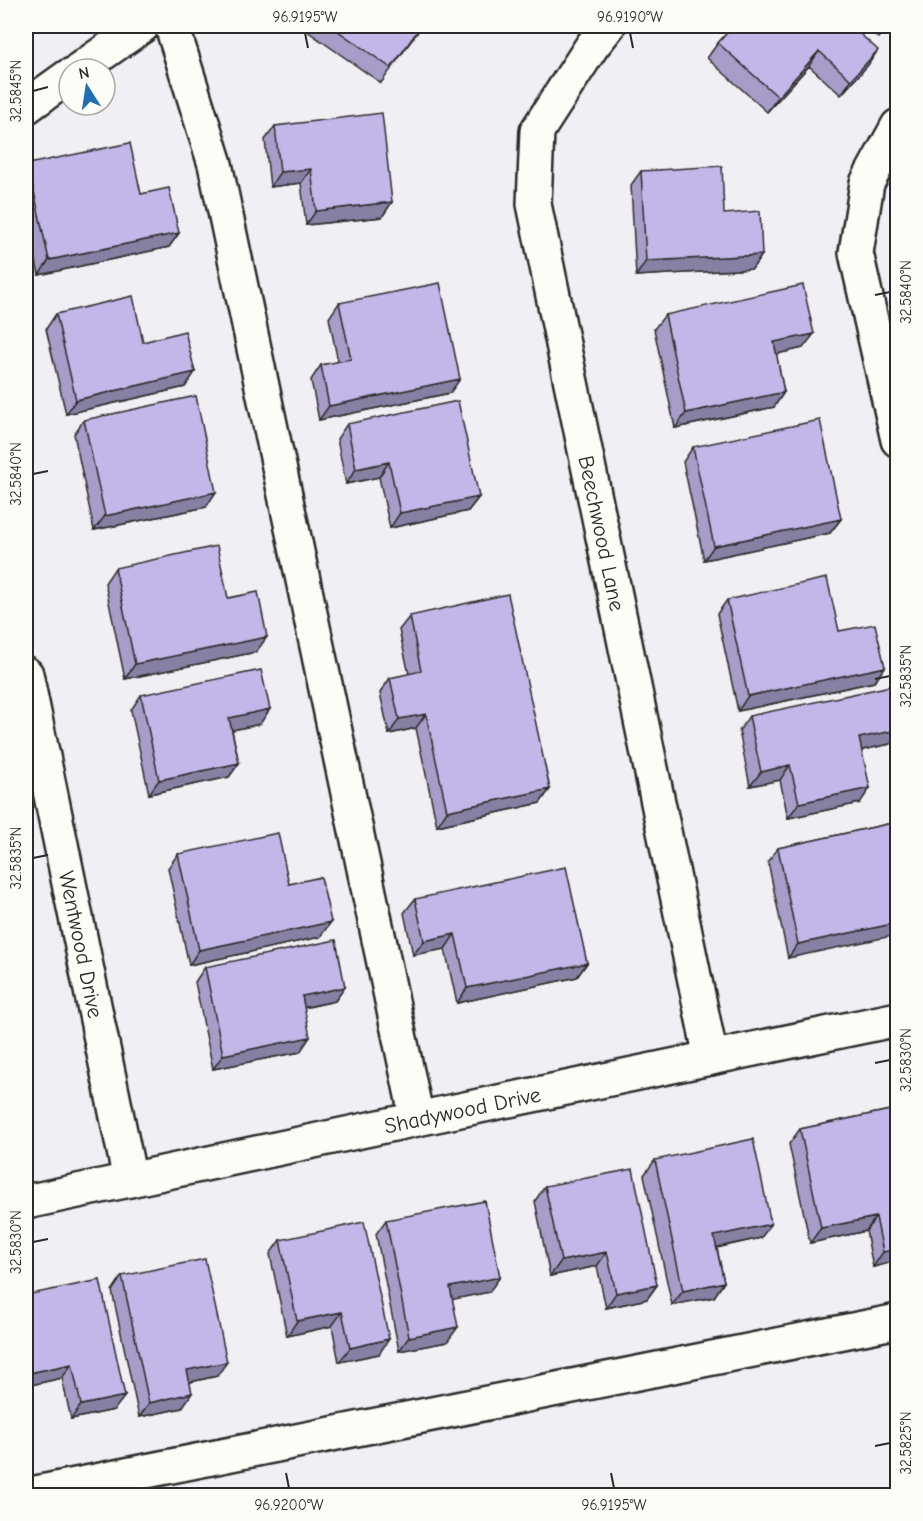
<svg xmlns="http://www.w3.org/2000/svg" width="923" height="1521" viewBox="0 0 923 1521" font-family="'Comic Neue',sans-serif">
<rect width="100%" height="100%" fill="#f1eef4"/>
<filter id="ink" filterUnits="userSpaceOnUse"><feTurbulence type="fractalNoise" baseFrequency=".0167" numOctaves="2"/><feDisplacementMap in="SourceGraphic" scale="12" xChannelSelector="R" yChannelSelector="G"/><feConvolveMatrix kernelMatrix="1 2 1 2 8 2 1 2 1" color-interpolation-filters="sRGB"/></filter>
<g filter="url(#ink)">
<g fill="none" stroke-linecap="round" stroke-linejoin="round">
<defs>
<g id="minor">
<path d="M172,26l43,138 202,955"/>
<path id="s1" d="M608,26l-16,20 -55,85 -3,73 177,854"/>
<path d="M80,69l62,-43"/>
<path d="M26,107l43,-31"/>
<path d="M898,126l-31,57 -11,70 42,187"/>
<path id="s2" d="M26,674l104,506"/>
<path id="s3" d="M26,1202l391,-83 481,-100"/>
<path d="M26,1495l872,-174"/>
</g>
</defs>
<use href="#minor" stroke="#2b2b2b" stroke-width="38"/>
<use href="#minor" stroke="#fdfcf7" stroke-width="33"/>
</g>
<path fill="#a89dc8" stroke="#2b2b2b" stroke-width="1.5" d="M300,26h122l-41,57z
M733,26l135,39 -27,30 -32,-29 -42,46 -60,-54 11,-15z
M863,26h25l-10,12z
M275,126l117,76 -10,15 -76,8 -5,-42 -31,4 -5,-47z
M28,164l113,30 38,39 -10,14 -130,28 -13,-62v-44z
M641,171l83,43 38,41 -10,14 -116,7 -5,-91z
M339,303l111,90 -131,27 -8,-40 10,-15 17,-3 -9,-44z
M56,314l87,28 52,30 -10,15 -119,27 -20,-85z
M665,315l138,33 -27,6 8,38 -10,15 -99,21 -21,-99z
M84,420l122,87 -112,23 -20,-96z
M347,424l132,73 -11,14 -78,17 -11,-51 -33,7 -9,-45z
M693,447l148,72 -11,14 -126,27 -21,-98z
M115,568l113,30 28,54 -131,27 -20,-96z
M727,600l112,31 46,36 -11,15 -136,29 -21,-97z
M410,616l140,173 -10,14 -103,23 -21,-98 -27,6 -9,-41 10,-15 19,-4 -10,-44z
M141,695l119,29 -28,6 7,33 -10,14 -80,17 -18,-84z
M749,716l141,28 -28,6 -2,53 -72,15 -8,-38 -30,6 -11,-55z
M897,822l-109,136 -20,-96 10,-14z
M178,854l111,30 31,53 -131,28 -21,-97z
M415,899l172,64 -10,14 -120,26 -12,-54 -32,6 -9,-42z
M205,967l140,20 -10,14 -31,7 -4,44 -87,17 -18,-87z
M895,1109l2,152 -24,6 -7,-36 -56,12 -21,-99 11,-15z
M655,1160l106,78 -44,10 7,34 -10,15 -42,8 -28,-130z
M545,1186l112,99 -10,14 -41,9 -9,-42 -47,10 -15,-75z
M386,1220l103,72 -37,7 -5,43 -48,9 -23,-117z
M280,1240l99,114 -40,8 -7,-36 -45,10 -17,-82z
M122,1276l95,100 -27,6 -8,26 -43,9 -27,-126z
M26,1295l88,115 -43,9 -9,-41 -36,8z"/>
<path fill="#8880a3" stroke="#2b2b2b" stroke-width="1.5" d="M878,50l-10,15 -27,30 10,-15z
M819,51l-10,15 -42,46 11,-15z
M311,169l-10,14 -31,4 10,-15z
M392,202l-10,15 -76,8 10,-14z
M179,233l-10,14 -130,28 10,-15z
M762,255l-10,14 -116,7 10,-15z
M814,334l-11,14 -39,9 10,-15z
M195,372l-10,15 -119,27 10,-14z
M460,379l-10,14 -131,27 10,-14z
M784,392l-10,15 -99,21 11,-15z
M389,462l-10,15 -33,7 10,-15z
M216,492l-10,15 -112,23 11,-14z
M479,497l-11,14 -78,17 10,-15z
M841,519l-11,14 -126,27 10,-14z
M267,637l-11,15 -131,27 10,-15z
M885,667l-11,15 -136,29 10,-15z
M270,709l-10,15 -41,9 10,-15z
M426,714l-10,14 -27,6 10,-15z
M897,730v3l-7,11 -41,9 10,-15z
M239,763l-10,14 -80,17 10,-14z
M790,765l-10,15 -30,6 11,-14z
M870,788l-10,15 -72,15 11,-15z
M550,789l-10,14 -103,23 10,-15z
M331,922l-11,15 -131,28 10,-15z
M897,923v12l-109,23 10,-14z
M455,934l-10,15 -32,6 11,-14z
M587,963l-10,14 -120,26 10,-15z
M345,987l-10,14 -43,9 10,-14z
M310,1037l-10,15 -87,17 10,-14z
M876,1217l-10,14 -56,12 11,-15z
M771,1224l-10,14 -57,12 10,-14z
M897,1249v12l-24,6 10,-15z
M607,1252l-10,14 -47,10 11,-15z
M500,1277l-11,15 -49,10 10,-15z
M724,1282l-10,15 -42,8 11,-14z
M657,1285l-10,14 -41,9 10,-15z
M342,1312l-10,14 -45,10 10,-15z
M458,1327l-11,15 -48,9 10,-14z
M389,1339l-10,15 -40,8 11,-14z
M227,1362l-10,14 -40,9 10,-15z
M72,1364l-10,14 -36,8v-8l3,-5z
M192,1393l-10,15 -43,9 10,-14z
M125,1396l-11,14 -43,9 10,-14z"/>
<path fill="#c3b7e9" stroke="#2b2b2b" stroke-width="1.5" d="M331,26h90l-30,42z
M733,26h118l27,24 -27,30 -32,-29 -41,46 -60,-54z
M382,113l10,89 -76,9 -5,-42 -31,3 -5,-46z
M130,143l11,51 28,-6 10,45 -130,27 -21,-96z
M722,166l2,48 36,-3 2,44 -116,6 -5,-90z
M440,283l20,96 -131,27 -8,-41 30,-6 -12,-56z
M803,285l11,49 -40,8 10,50 -98,21 -21,-98z
M133,296l10,46 42,-11 10,41 -119,28 -20,-86z
M196,396l20,96 -111,24 -21,-96z
M458,401l21,96 -79,16 -11,-51 -33,7 -9,-45z
M820,420l21,99 -127,27 -21,-99z
M217,546l11,52 30,-6 9,45 -132,27 -20,-96z
M827,578l12,53 36,-7 10,43 -137,29 -21,-96z
M508,594l42,195 -103,22 -21,-97 -27,5 -9,-41 31,-7 -11,-55z
M261,670l9,39 -41,9 10,45 -80,17 -18,-85z
M891,686l6,33v11l-38,8 11,50 -71,15 -9,-38 -29,7 -12,-56z
M897,822v101l-99,21 -20,-96z
M278,833l11,51 32,-7 10,45 -132,28 -21,-96z
M566,867l21,96 -120,25 -12,-54 -31,7 -9,-42z
M336,940l9,47 -43,9 8,41 -87,18 -18,-88z
M895,1109l2,13v127l-14,3 -7,-35 -55,11 -21,-99z
M753,1139l18,85 -57,12 10,46 -41,9 -28,-131z
M633,1169l24,116 -41,8 -9,-41 -46,9 -16,-75z
M485,1201l15,76 -50,10 8,40 -49,10 -23,-117z
M364,1222l25,117 -39,9 -8,-36 -45,9 -17,-81z
M205,1259l22,103 -40,8 5,23 -43,10 -27,-127z
M100,1280l25,116 -44,9 -9,-41 -43,9 -3,-15v-63z"/>
</g>
<path fill="none" stroke="#2b2b2b" stroke-width="2" d="M305,33l3,15M630,33l3,15M33,91l15,-4M875,295l15,-3M33,474l15,-3M875,679l15,-3M33,858l15,-3M875,1063l15,-3M33,1242l15,-3M875,1446l15,-3M286,1473l3,15M611,1473l3,15"/>
<g text-anchor="middle" stroke-width="5" stroke-linejoin="round" paint-order="stroke">
<g font-size="22" fill="#2b2b2b" stroke="#fdfcf7">
<text dy="8" stroke="none"><textPath href="#s1" startOffset="536">Beechwood Lane</textPath></text>
<text dy="8" stroke="none"><textPath href="#s2" startOffset="276">Wentwood Drive</textPath></text>
<text dy="8" stroke="none"><textPath href="#s3" startOffset="446">Shadywood Drive</textPath></text>
</g>
</g>
<rect width="923" height="1521" fill="none" stroke="#fdfcf7" stroke-width="66"/>
<g transform="translate(87 87) rotate(348)"><circle r="28" fill="#fdfcf7" stroke="#a9a8a5" stroke-width="1.5"/>
<path d="M0-4.5L10 22L0 15L-10 22Z" fill="#1f6fb2"/>
<text y="-9" font-size="16" font-weight="bold" text-anchor="middle" fill="#2b2b2b">N</text>
</g>
<rect x="33" y="33" width="857" height="1455" fill="none" stroke="#2b2b2b" stroke-width="2"/>
<g font-size="15" text-anchor="middle" fill="#2b2b2b">
<text x="305" y="22">96.9195°W</text>
<text x="630" y="22">96.9190°W</text>
<text transform="translate(16 91) rotate(-90)" y="5">32.5845°N</text>
<text transform="translate(906 292) rotate(-90)" y="5">32.5840°N</text>
<text transform="translate(16 474) rotate(-90)" y="5">32.5840°N</text>
<text transform="translate(906 676) rotate(-90)" y="5">32.5835°N</text>
<text transform="translate(16 858) rotate(-90)" y="5">32.5835°N</text>
<text transform="translate(906 1060) rotate(-90)" y="5">32.5830°N</text>
<text transform="translate(16 1242) rotate(-90)" y="5">32.5830°N</text>
<text transform="translate(906 1443) rotate(-90)" y="5">32.5825°N</text>
<text x="289" y="1510">96.9200°W</text>
<text x="614" y="1510">96.9195°W</text>
</g>
</svg>
